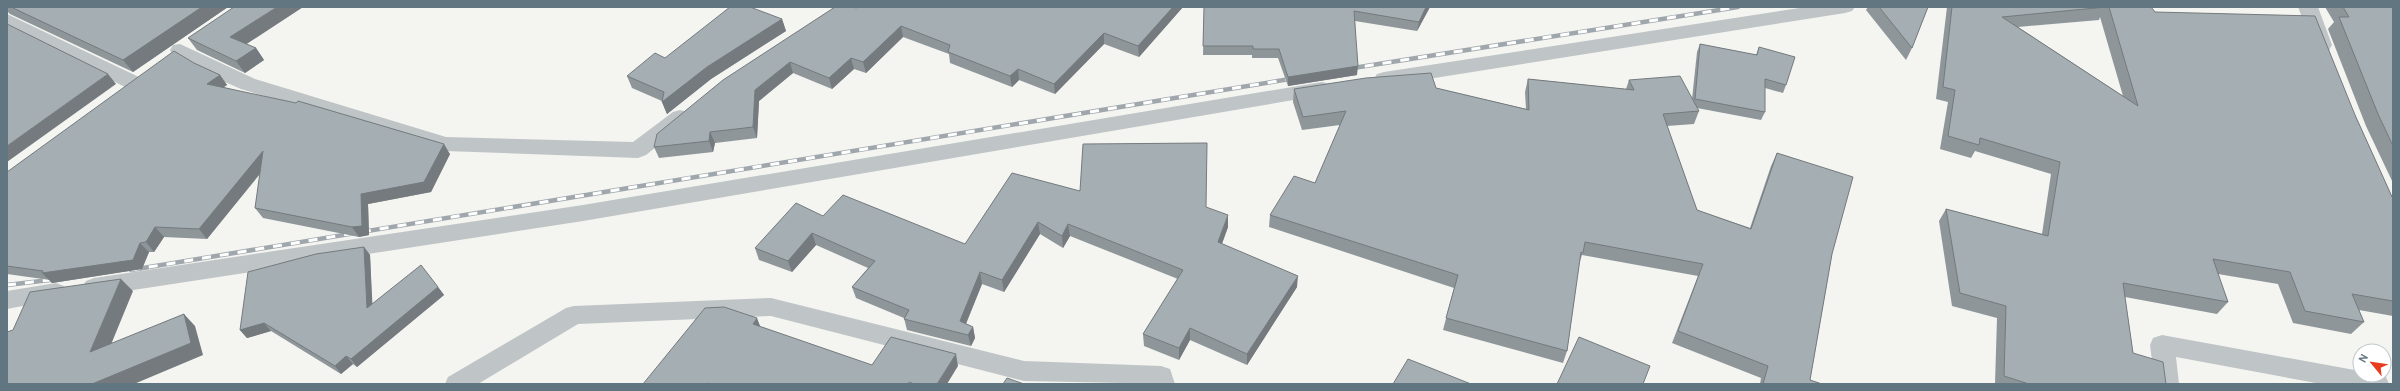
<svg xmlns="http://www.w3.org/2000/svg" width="2400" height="391" viewBox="0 0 2400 391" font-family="Cabin,sans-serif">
<rect width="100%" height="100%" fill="#f4f4f0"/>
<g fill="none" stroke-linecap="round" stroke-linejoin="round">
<path fill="#bfc4c6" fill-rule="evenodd" d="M1806,7h49l-3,4 -7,2 -461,73 -7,-2 -3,-5 3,-5 7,-2z
M2298,7h20l14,38 -3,5 -7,1 -7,-1z
M7,14l134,64 3,5 -3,5 -7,2 -7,-2 -120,-60z
M180,44l75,35 191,58 187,5 40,-30 7,-2 7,2 3,5 -3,5 -41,33 -8,3 -192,-7 -205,-62 -39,-17 -29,-17 -3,-5 3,-5z
M1322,82l7,2 3,5 -3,5 -746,127 -489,75 -8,-3 -4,-6 4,-6 8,-3 489,-73z
M56,283l8,3 4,6 -4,6 -57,11v-18z
M771,298l253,63 137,5 9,3 5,15 -151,-3 -253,-65 -193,8 -100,60h-33l3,-7 118,-69 8,-2z
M2162,335l198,36v4l26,2 3,7h-68l-145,-27 3,27h-24l-5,-39 3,-7z"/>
<defs>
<path id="rail" d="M1347,69l391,-62
M131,270l1165,-192
M7,285l51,-6"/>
</defs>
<use href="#rail" stroke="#9fa7ac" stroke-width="4.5"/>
<use href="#rail" stroke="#fff" stroke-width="3" stroke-dasharray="9" stroke-linecap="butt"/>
</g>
<path fill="#8e969a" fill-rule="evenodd" d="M7,7h221l-95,65 -123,-58 -3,-3z
M303,7l-57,37 10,4 8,12 -19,13 -48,-23 -9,-12z
M858,7h325l-44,50 -35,-13 -49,50 -36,-14 -7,7 -62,-24 -1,-9 -46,-17 -37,36 -12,-4 -22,20 -39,-16 -34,28 -2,37 -42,5 -2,9 -54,6 -5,-11z
M1204,7h226l-13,24 -62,-10 2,54 -69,11 -10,-28h-26v-3h-49z
M1868,7h60l-16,41 -6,12 -40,-50z
M1947,7h204l4,5 200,103 38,84v117l-34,-6 5,12 -13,12 -58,-11 -15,-39 -60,-10 10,28 -11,12 -92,-17 8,56 33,31h-171l2,-66 -45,-12 -13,-85 7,-12 96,25 9,-60 -76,-23 -4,7 -31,-9 8,-47 -12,-3zM2100,17l23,79 -105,-69 81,-7z
M2325,7h68v176l-27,-57 -38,-97 6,-7z
M782,19l4,12 -75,48 -44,35 -5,-12v-1l-30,-13 -5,-12 38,-18z
M1700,44l56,11 3,-8 27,38 -3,8 -18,-5v24l-4,8 -64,-12 2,3 -5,13 -27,2 30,84 53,18 21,-62 6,-13 55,101 -22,126 12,4h-62l1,-6 -89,-35 26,-67 -116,-21 -3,9 -12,87 -4,12 -120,-33 11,-42 -185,-61 1,-12 45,-32 25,-58 -38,5 -9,-28 1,-13 142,-1 90,21 -1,-17 3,-13 98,10 3,-9 63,19 5,-47z
M194,63l26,12 7,10 -3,2 226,67 -19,38 -63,12 1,31 -10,2 -96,-19 -8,-10 5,-34 -53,65 -43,-2 -10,15h-5l-7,17 -90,14 -2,-3 -43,-6v-102z
M1080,191l126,16 22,20 -6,17 75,43 -50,78 -57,-25 -11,20 -35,-14 -1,-12 35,-55 -108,-43 -7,12 -23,-14 -36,58 -22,-8 -16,40 7,3 2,11 -4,8 -64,-16 -3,-12 -48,-20 -4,-11 16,-19 -52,-23 -24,27 -33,-12 -4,-12 68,-32 142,28z
M364,247l6,8 2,49 66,-17 6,8 -87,72 -4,-3 -12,10 -70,-43 -24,7 -7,-8z"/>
<path fill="#747a7d" d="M202,7h26l-95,65 -10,-12z
M277,7h26l-64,42 -9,-12z
M1173,7h10l-44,50 -1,-11z
M1426,7h4l-13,24 2,-9z
M782,19l4,12 -75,48 -44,35 -5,-12 45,-35z
M901,26l2,11 -37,36 -3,-11z
M1104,33v11l-49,50 -1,-10z
M256,48l8,12 -19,13 -9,-12z
M851,58l3,11 -22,20 -3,-11z
M790,62l3,11 -34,28 -2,37 -4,-11 2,-37z
M1358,66l-1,9 -69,11v-9z
M1018,69l1,11 -7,7 -2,-11z
M108,74l8,10 -109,78v-16z
M220,75l7,10 -13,8 -7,-9z
M710,132l5,11 -2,9 -4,-11z
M444,144l6,10 -19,38 -63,12 1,31 -10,2 -7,-10 9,-33z
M263,151l7,10 -63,78 -8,-10z
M1228,215v12l-10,27v-12z
M1038,222l2,12 -36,58 -2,-12z
M1068,224l2,12 -7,12 -1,-12z
M155,227l9,10 -10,15 -8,-10z
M812,233l4,12 -24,27 -4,-11z
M140,243l9,9 -7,17 -90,14 -10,-10z
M364,247l6,8 3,61 -6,-8z
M980,272l2,12 -20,49 -2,-12z
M1298,276l-1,11 -50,78v-11z
M121,279l12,12 -30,73 -13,-12z
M438,287l6,8 -87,72 -6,-8z
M184,314l11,12 8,29 -69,29h-42z
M757,318l5,13 -9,-7z
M264,323l7,8 -24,7 -7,-8z
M973,327l2,11 -4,8 -3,-11z
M1190,328v12l-11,20v-12z
M956,354l2,12 -11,18h-10z
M346,356l7,8 -12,10 -6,-8z"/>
<path fill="#a5afb3" stroke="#747a7d" d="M11,7h191l-79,53z
M234,7h43l-47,30 26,11 -20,13 -48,-23z
M730,7h20l32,12 -75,48 -45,35 2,-10 -37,-16 28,-23 10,5z
M835,7h19l2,1 2,-1h315l-35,39 -34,-13 -50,51 -36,-15 -8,7 -62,-24 2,-7 -49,-19 -38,36 -12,-4 -22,20 -39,-16 -35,28 -2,37 -43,5 -1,9 -55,6 3,-13 66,-54z
M1204,7h222l-7,15 -65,-11 4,55 -70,11 -9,-28h-26v-3h-50z
M1879,7h49l-16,41z
M1952,7h154l-104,10 136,89 -29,-99h42l4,5 160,4 40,99 38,84v102l-41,-7 12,28 -59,-11 -15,-39 -77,-13 15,43 -105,-19 10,70 30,9 3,22h-137l-25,-8 2,-70 -46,-13 -14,-84 102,27 12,-74 -80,-24 -1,7 -31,-9 7,-46 -12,-3z
M2343,7h50v139l-15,-32 -39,-97h10z
M7,24l101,50 -101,72z
M1700,44l57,11 2,-8 36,10 -9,28 -21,-6v33l-70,-13z
M174,51l20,12 26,12 -13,9 89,19 2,-2 146,43 -20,38 -63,12 1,32 -10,1 -97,-19 8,-57 -64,78 -44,-2 -9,15 -6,1 -7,17 -91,13 1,-2 -36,-5v-94z
M1431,73l5,15 93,22 -1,-31 106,11 -5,-10 51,-4 19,35 -36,3 34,96 54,19 26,-76 76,24 -21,77 -22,126 12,4h-59l5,-18 -90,-35 25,-67 -118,-22 -2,11 -2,-1 -14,99 -121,-33 12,-43 -188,-60 24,-39 21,7 31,-72 -43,6 -9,-28 72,-11z
M1207,143l-1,64 22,8 -10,27 80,34 -51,78 -57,-26 -11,20 -36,-14 40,-64 -115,-46 -6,12 -24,-14 -36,58 -22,-8 -20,49 13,6 -5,8 -64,-16 5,-9 -57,-23 23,-26 -63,-28 -24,28 -33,-13 41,-45 27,13 20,-21 122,49 47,-71 68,18 3,-47z
M364,247l3,61 54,-43 17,22 -87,72 -5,-3 -11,10 -71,-43 -24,7 8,-58 68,-18z
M121,279l-31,73 94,-38 7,29 -99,41h-85v-52l6,-2 17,-38z
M724,307l33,11 -4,6 119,41 19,-28 65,17 -19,30h-23l-5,-2 -1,2h-199l-2,-1v1h-64l62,-76z
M1579,337l71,29 -7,18h-86z
M1408,359l63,25h-78z
M1007,378l17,6h-21z"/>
<rect width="2400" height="391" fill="none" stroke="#627682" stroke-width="16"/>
<g transform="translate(2372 363) rotate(299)"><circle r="19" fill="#ffffff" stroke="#c0c8cd"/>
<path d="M0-3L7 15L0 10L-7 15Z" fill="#e73c1d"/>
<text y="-6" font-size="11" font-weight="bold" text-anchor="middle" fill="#627682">N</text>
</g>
</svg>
